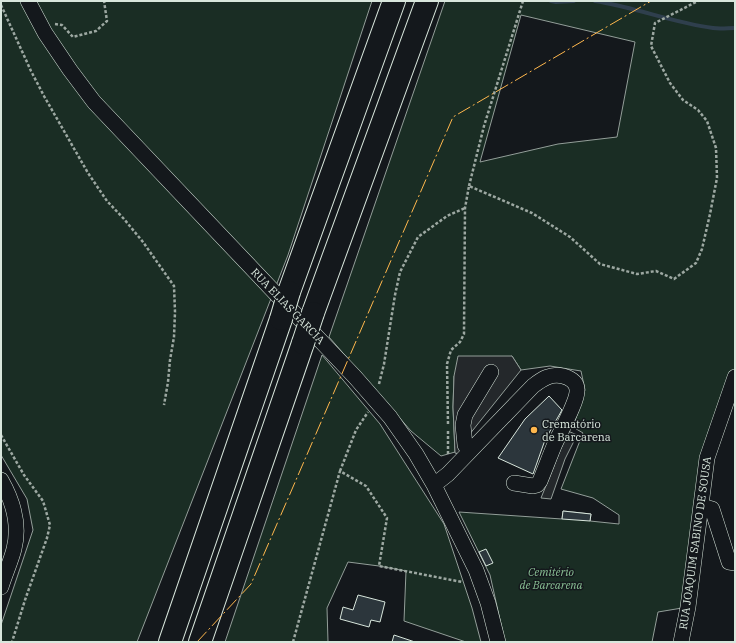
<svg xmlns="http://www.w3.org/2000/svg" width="736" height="643" viewBox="0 0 736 643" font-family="'IBM Plex Serif',serif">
<rect width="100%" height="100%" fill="#14181c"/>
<path fill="#1a2d24" stroke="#939e99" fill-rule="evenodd" d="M1,1h371l-84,254 -151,387h-136v-17l32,-95 -6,-31 -26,-44z
M445,1h290v376l-28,81 -19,149 -30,5 -6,30h-147l-15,-67 -31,-63 103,7 1,-8 28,3 -1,7 29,3v-9l-26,-17 -32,-9 22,-56 -10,-6 12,-37 -4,-19 -31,-5 -29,4 -9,-14 -58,20 -1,31 2,45 -14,4 -30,-25 -82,-94zM521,15l114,27 -18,95 -59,7 -78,18z
M322,355l58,69 64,100 28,84 9,34h-15l-62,-21 2,-50 -27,-5 -31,-4 -21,46 1,34h-103z"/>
<path fill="#24282b" stroke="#939e99" d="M458,356h54l9,14 -52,65 -10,19 -4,-1 -2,-46 1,-31z
M568,431l9,4 -12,24 -14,40 -10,-1z"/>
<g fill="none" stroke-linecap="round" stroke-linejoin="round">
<path stroke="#2f3f4d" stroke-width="4" d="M551,1l5,1 18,-1
M595,1c40,6 78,22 118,27 7,1 15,0 22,0"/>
</g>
<path fill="#2c363c" stroke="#d8e6dc" d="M549,396l13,14 -17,30 -12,34 -35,-16 27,-39z
M563,511l28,3 -1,7 -28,-2z
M486,549l7,14 -7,3 -7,-14z
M358,595l27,7 -5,20 -9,-2 -2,7 -29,-8 3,-12 10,3z
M394,635l21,7h-23z"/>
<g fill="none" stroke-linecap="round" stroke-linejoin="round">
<defs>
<path id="minor" d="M28,1l17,32 25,37 24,32 261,275 35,40 26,37 18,31 42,85 12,33 10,39
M469,452l-4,-7 -2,-20 2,-10 26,-43
M1,480c12,21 19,45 13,69 -3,12 -9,25 -13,38
M434,485l14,-11 85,-88c9,-7 18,-13 30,-10 7,2 14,6 14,14 1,11 -18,44 -23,56 -5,12 -9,23 -14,35l-3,4 -4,1 -19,-3
M701,506l11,3 17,53 6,1
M681,642l7,-35 19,-149 28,-81"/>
<path id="highway" d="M289,292l105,-291
M313,313l114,-312
M170,642l111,-323
M200,642l103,-299"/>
</defs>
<use href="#minor" stroke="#d8e6dc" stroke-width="16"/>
<use href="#highway" stroke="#d8e6dc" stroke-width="24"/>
<path stroke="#9da8a2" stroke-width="2.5" stroke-dasharray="3 2" stroke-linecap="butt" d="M1,5l30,66 13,25 44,77 19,28 17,18 19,23 31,44 1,26 -1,25 -4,23 -2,22 -4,23
M55,24l7,1 11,12 23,-6 11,-10 -3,-20
M469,186l15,-60 39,-125
M379,384l5,-20 11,-69 5,-23 18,-35 29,-21 18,-8
M448,424l-1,-60 4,-14 9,-8 4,-8 1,-126 4,-22 63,27 38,24 30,27 37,10 19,-3 18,8 22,-16 6,-14 8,-35 7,-36 -1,-30 -9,-27 -9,-11 -15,-10 -13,-17 -19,-37 4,-23 43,-22
M448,431v23
M1,435l23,40 19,26 7,24 -3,13 -22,62 -13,42
M340,471l16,-41 12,-18
M293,642l47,-171 26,15 21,32 -8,48 83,16"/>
<use href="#minor" stroke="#14181c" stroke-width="15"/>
<use href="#highway" stroke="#14181c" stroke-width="22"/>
<defs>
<path id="highway-bridge" d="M281,319l8,-27
M303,343l10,-30"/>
</defs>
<use href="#highway-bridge" stroke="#d8e6dc" stroke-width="24" stroke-linecap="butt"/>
<use href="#highway-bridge" stroke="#14181c" stroke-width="22"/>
<path stroke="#ffb74d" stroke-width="1" stroke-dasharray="14 3 2 3" stroke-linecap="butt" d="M197,642l54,-58 202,-467 198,-116"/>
</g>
<circle fill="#ffb74d" stroke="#14181c" stroke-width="1.5" cx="534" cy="430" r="4"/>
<g text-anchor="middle" stroke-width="3" stroke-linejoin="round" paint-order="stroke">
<g font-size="11" fill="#d8e6dc" stroke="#14181c">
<text transform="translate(288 306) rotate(46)" y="4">RUA ELIAS GARCIA</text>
<text transform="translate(695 543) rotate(-82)" y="4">RUA JOAQUIM SABINO DE SOUSA</text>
</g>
<g font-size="11" fill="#d8e6dc" stroke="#14181c" text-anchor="start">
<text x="542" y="428">Crematório<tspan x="542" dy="13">de Barcarena</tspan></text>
</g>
<g font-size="11" font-style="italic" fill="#8ac095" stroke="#14181c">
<text x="551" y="576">Cemitério<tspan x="551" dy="13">de Barcarena</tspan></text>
</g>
</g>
<rect width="736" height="643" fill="none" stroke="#d8e6dc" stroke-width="4"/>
</svg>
